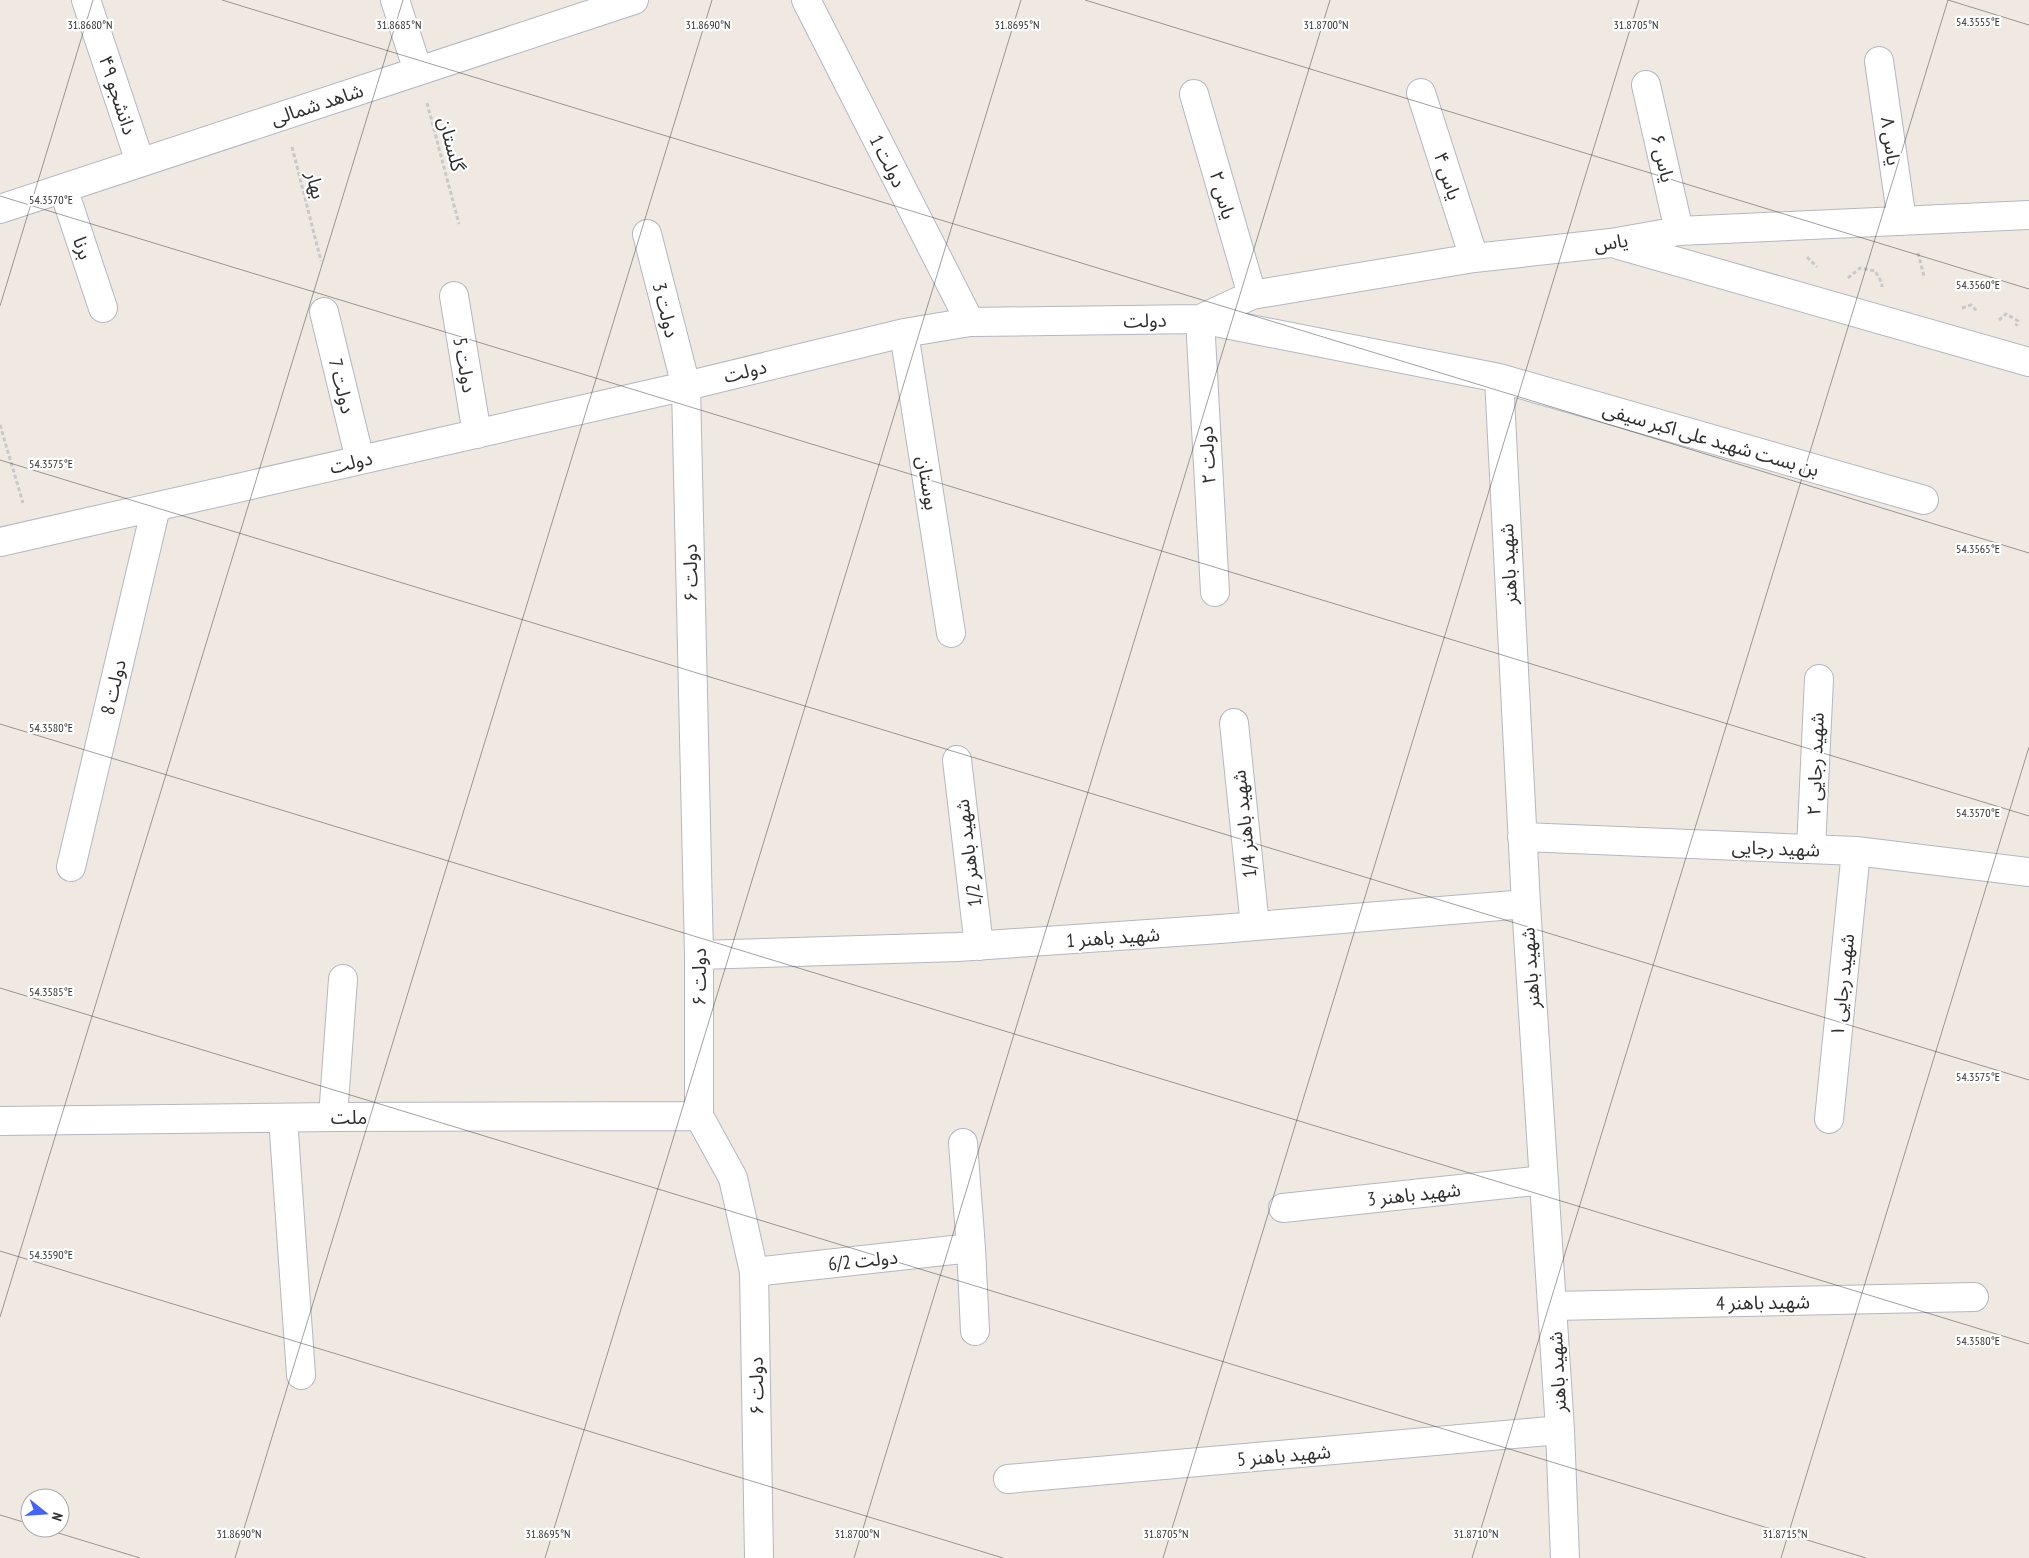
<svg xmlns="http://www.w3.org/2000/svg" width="2029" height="1558" viewBox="0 0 2029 1558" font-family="'PT Sans Narrow','Noto Sans Arabic',sans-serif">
<rect width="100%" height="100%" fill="#efe9e1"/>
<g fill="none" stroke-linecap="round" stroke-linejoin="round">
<defs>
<path id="minor" d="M86,0l54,162
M395,0l23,71
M806,0l164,322
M1879,61l23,160
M1646,85l33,146
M1421,93l53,165
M1194,94l58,201
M63,188l40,120
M0,209l634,-209
M647,234l39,152 13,569v161l34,62 21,94 5,286
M1619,245l410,117
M454,296l23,138
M324,312l36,148
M904,333l47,300
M1499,378l27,526 34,526 5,128
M0,542l686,-156 218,-53 66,-11 230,-3 299,59 425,122
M1215,592l-15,-273 52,-24 222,-37 137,-15 68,-12 350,-16
M1234,723l21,203
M957,760l22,186
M1522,837l334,14 173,21
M1811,849l8,-170
M71,867l85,-360
M699,955l259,-8 262,-18 306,-25
M333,1117l10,-138
M283,1118l18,257
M1829,1119l27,-268
M0,1121l333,-4 366,-1
M963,1143l8,105
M1283,1208l261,-28
M754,1272l217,-24 4,83
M1553,1306l421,-9
M1008,1479l552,-49"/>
</defs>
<use href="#minor" stroke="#b4b7c1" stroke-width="30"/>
<path stroke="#c9c9c9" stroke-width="3" stroke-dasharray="4 2.5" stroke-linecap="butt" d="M427,103l32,121
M292,147l29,114
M1918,253l6,23
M1807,257l10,10
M1848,278l12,-10 15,3 7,12v4
M1962,308l9,-3 7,7
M1999,320l7,-6 12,7 -2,5
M0,425l23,78"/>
<use href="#minor" stroke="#fff" stroke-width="28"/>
</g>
<path fill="none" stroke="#2e2e2e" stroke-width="1" stroke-opacity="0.45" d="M222,0l1807,553M1085,0l944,289M1948,0l81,25M0,196l2029,620M0,306l93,-306M0,460l2029,620M0,724l2029,620M0,988l1866,570M0,1251l1003,307M0,1317l403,-1317M0,1515l30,9M42,1528l98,30M235,1558l477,-1558M545,1558l476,-1558M854,1558l476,-1558M1163,1558l476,-1558M1472,1558l476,-1558M1781,1558l248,-811"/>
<g text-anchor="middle" stroke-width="4.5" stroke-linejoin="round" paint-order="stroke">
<g font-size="19" fill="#2e2e2e" stroke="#fff">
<text transform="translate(118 95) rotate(72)" y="7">دانشجو ۴۹</text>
<text transform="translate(317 104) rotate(-18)" y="7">شاهد شمالی</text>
<text transform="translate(1891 141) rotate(82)" y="7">یاس ۸</text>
<text transform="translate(452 144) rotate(75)" y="7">گلستان</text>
<text transform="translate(1663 158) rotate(77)" y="7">یاس ۶</text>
<text transform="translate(888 161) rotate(63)" y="7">دولت 1</text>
<text transform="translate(1448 176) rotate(72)" y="7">یاس ۴</text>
<text transform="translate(316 185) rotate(76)" y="7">بهار</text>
<text transform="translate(1223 195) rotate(74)" y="7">یاس ۲</text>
<text transform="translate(1611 242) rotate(-8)" y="7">یاس</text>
<text transform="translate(83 248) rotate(72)" y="7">برنا</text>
<text transform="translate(666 310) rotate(76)" y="7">دولت 3</text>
<text transform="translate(1145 320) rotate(-1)" y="7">دولت</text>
<text transform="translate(465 365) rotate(80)" y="7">دولت 5</text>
<text transform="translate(745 371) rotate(-14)" y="7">دولت</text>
<text transform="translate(342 386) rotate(76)" y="7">دولت 7</text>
<text transform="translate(1711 439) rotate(16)" y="7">بن بست شهید علی اکبر سیفی</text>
<text transform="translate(1207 455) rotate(-93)" y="7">دولت ۲</text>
<text transform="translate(351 462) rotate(-13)" y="7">دولت</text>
<text transform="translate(928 483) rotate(81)" y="7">بوستان</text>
<text transform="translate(1508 564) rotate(-93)" y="7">شهید باهنر</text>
<text transform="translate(690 573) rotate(-91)" y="7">دولت ۶</text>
<text transform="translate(113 687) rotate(-77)" y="7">دولت 8</text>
<text transform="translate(1815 764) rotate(-88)" y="7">شهید رجایی ۲</text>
<text transform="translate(1244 824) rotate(-96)" y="7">شهید باهنر 1/4</text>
<text transform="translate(1776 848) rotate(2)" y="7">شهید رجایی</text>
<text transform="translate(968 853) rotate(-97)" y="7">شهید باهنر 1/2</text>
<text transform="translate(1113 937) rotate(-4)" y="7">شهید باهنر 1</text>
<text transform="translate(1530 968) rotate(-94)" y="7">شهید باهنر</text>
<text transform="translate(699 977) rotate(-90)" y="7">دولت ۶</text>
<text transform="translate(1842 985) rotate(-84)" y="7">شهید رجایی ۱</text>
<text x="349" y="1124">ملت</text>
<text transform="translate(1414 1194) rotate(-6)" y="7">شهید باهنر 3</text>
<text transform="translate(863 1260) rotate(-6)" y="7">دولت 6/2</text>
<text transform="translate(1763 1302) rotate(-1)" y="7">شهید باهنر 4</text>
<text transform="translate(1557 1372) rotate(-93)" y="7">شهید باهنر</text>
<text transform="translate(756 1386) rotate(-91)" y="7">دولت ۶</text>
<text transform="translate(1284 1455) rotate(-5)" y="7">شهید باهنر 5</text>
</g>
</g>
<g font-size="12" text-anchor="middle" fill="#2e2e2e" stroke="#fff" stroke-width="4.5" stroke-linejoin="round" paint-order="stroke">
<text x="1978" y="26">54.3555°E</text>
<text x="90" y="29">31.8680°N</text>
<text x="399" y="29">31.8685°N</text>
<text x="708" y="29">31.8690°N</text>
<text x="1017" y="29">31.8695°N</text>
<text x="1326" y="29">31.8700°N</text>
<text x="1636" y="29">31.8705°N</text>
<text x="51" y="204">54.3570°E</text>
<text x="1978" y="289">54.3560°E</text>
<text x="51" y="468">54.3575°E</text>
<text x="1978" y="553">54.3565°E</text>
<text x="51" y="732">54.3580°E</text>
<text x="1978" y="817">54.3570°E</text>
<text x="51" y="996">54.3585°E</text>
<text x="1978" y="1081">54.3575°E</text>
<text x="51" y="1259">54.3590°E</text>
<text x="1978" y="1345">54.3580°E</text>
<text x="239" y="1538">31.8690°N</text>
<text x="548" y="1538">31.8695°N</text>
<text x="857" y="1538">31.8700°N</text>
<text x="1166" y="1538">31.8705°N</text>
<text x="1476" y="1538">31.8710°N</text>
<text x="1785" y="1538">31.8715°N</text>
</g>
<g transform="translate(45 1513) rotate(107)"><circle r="24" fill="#ffffff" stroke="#ababab"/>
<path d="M0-4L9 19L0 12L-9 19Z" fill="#4264fb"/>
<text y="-8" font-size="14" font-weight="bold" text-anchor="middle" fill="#2e2e2e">N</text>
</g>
</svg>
